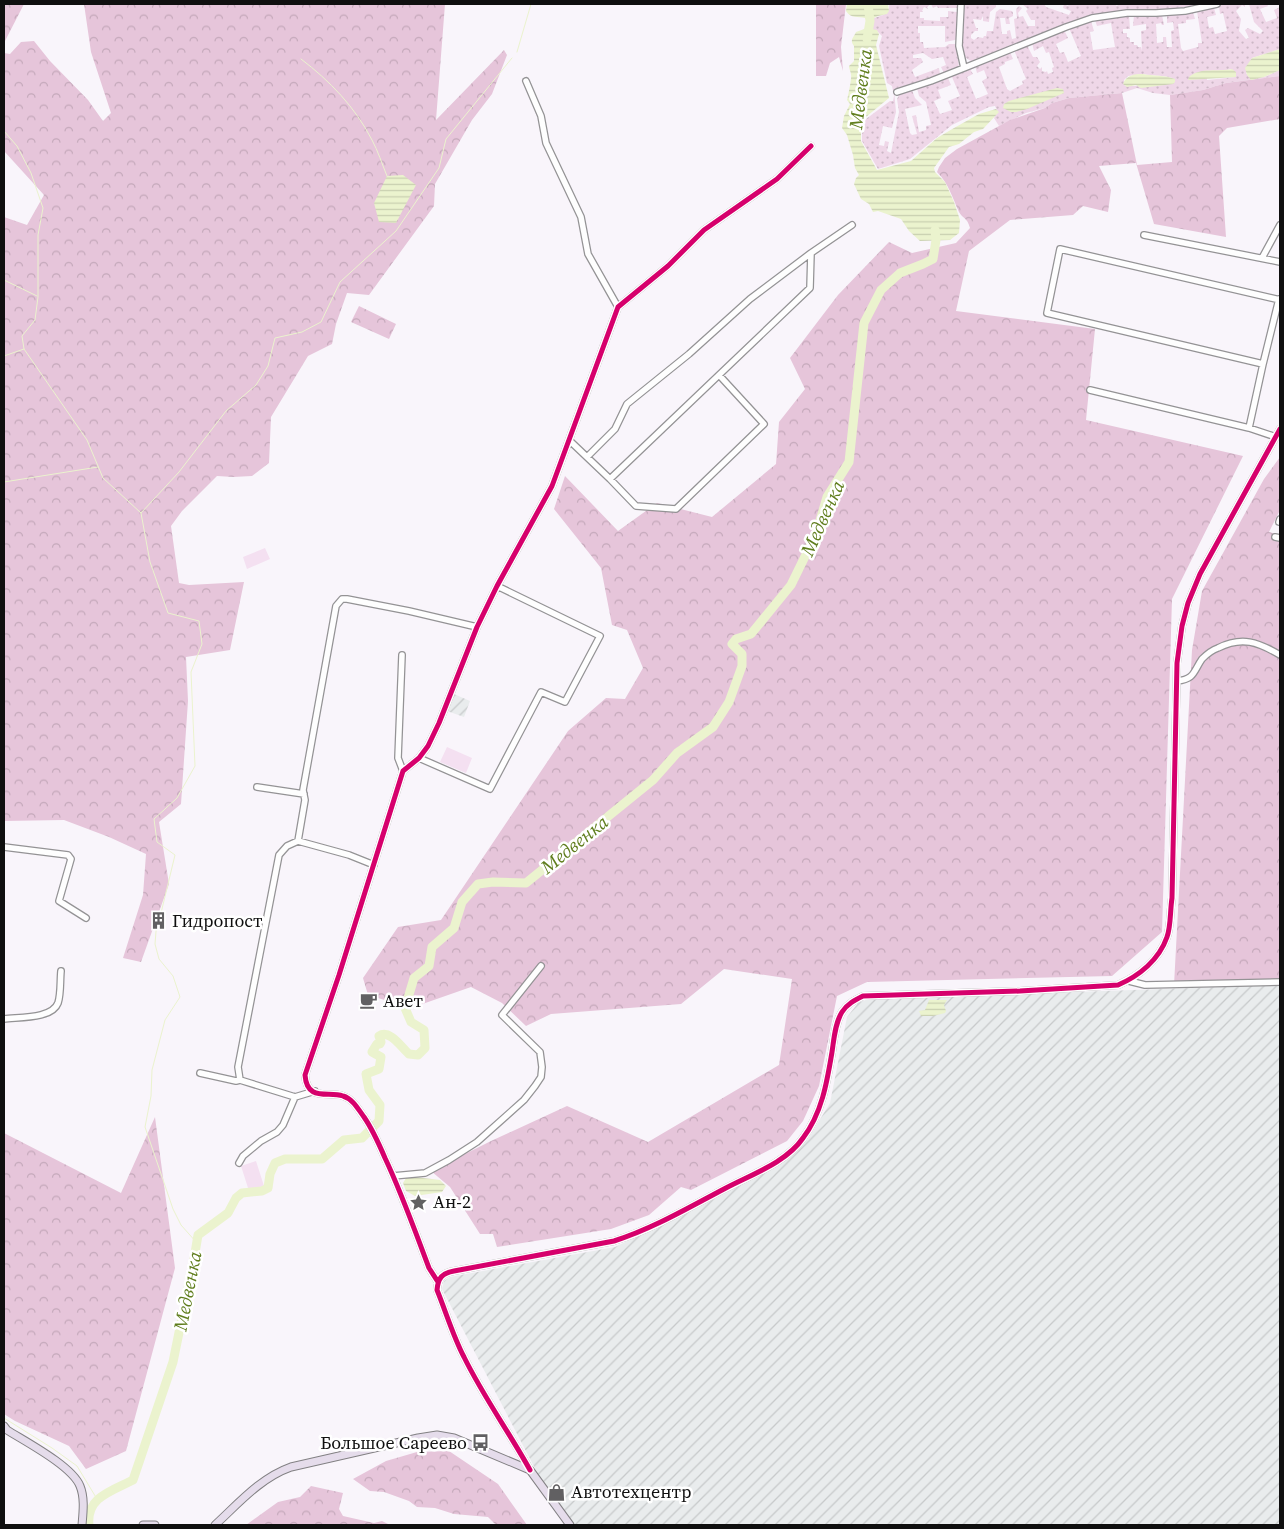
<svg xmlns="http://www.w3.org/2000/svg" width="1284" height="1529" viewBox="0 0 1284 1529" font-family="'Source Serif 4',serif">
<defs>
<pattern id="industrial-furrows" width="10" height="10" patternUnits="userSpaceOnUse" patternTransform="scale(1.25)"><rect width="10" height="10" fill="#e9eced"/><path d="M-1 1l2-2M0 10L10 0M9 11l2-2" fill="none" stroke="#c7c9ca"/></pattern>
<pattern id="grass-dots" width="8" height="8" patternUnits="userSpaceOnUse" patternTransform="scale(1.25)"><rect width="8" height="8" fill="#efd7e8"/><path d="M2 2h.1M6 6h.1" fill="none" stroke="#ccb7c6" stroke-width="1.8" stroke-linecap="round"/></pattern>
<pattern id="forest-crowns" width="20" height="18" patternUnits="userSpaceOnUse" patternTransform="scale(1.25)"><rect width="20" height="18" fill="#e6c5da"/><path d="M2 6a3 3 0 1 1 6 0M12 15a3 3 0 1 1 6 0" fill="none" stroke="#c4a8ba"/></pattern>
<pattern id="water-rules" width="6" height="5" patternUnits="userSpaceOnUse" patternTransform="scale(1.25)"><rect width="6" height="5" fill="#ebf3ce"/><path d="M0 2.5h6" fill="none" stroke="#c8cfb0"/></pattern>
</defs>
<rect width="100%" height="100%" fill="#f9f5fb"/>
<path fill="url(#industrial-furrows)" d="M454,694l16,7 -6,16 -17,-6z
M1280,985v540h-706l-32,-43 -100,-193 2,-8 6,-4 165,-30 101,-49 76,-43 16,-16 22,-36 17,-86 11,-14 10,-4z"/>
<path fill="url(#grass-dots)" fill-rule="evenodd" d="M889,4h70v4h-21l-1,-2 -4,2 -2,-4 -4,3 1,2 -4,-2 -2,4 1,1h-3v6h4v2l16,1v-4h8v-6l9,1v25l-2,3 -10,2v-16h-27v7h2v9h3l1,6 21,-1 4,-3h7l3,23 -15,6 -3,-6 5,-2 -3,-8 -11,2 -9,-6 -10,2v3h8l2,4 -11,8 3,7 24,-9 1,6 -46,16 2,22 -4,16 -9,-2 -4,19 5,1 1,-5 4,1 -2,9 4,2 8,-41 -2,-13 3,-6 12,-3 3,8 7,7 -17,4 5,24 2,2 5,-1 -5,-18 4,-1 3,17 7,-2v-4l5,-1 -5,-23 -7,-6 -2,-8 31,-10 3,7 -13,5 3,8 -7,3 6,13 12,-4 -4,-9 12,-5 -8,-19v-2l18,-6 3,5 -6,3 9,22 12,-5 -6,-13 5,-3 -3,-8 -7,3 -2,-7 35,-14 3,7 -8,3v2l-6,3 8,22 3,2 13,-7 -1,-3 4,-2 -12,-29 13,-5 6,12h4l3,5 -3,4 3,3 2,-2v4l4,1 1,-1 1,3 5,-2 -1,-4 2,-1 -5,-15 -3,1 -3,-7 -9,5 -2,-8 32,-13 4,8 -12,6 4,9 4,-1 4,10 13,-6 -12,-28 22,-7 3,10 -4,1 3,18 22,-3 -4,-24 -14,3 -2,-6 34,-5 1,14h-7v4h4v4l3,1v4h4v3h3l1,2h3l1,4 -1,-20 5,-1v-6l-13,2 1,-11h28l2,10h-2l-1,-2 -5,1 1,19 6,-1v-5h3l1,10h5l-1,-16 3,-1 -1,-8 -6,1v-8l26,-3 2,7 -9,1v3l-8,1 3,24 2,3 15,-4v-4h4l-5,-32 17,-3 2,7 -9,2 2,11 4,-1 2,7 12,-3 -4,-18 -3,1 -1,-8 5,-2h21v3l-3,-2 -6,6 5,8 -2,12 7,8 3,-1 -4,-8 3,-2 12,6 3,-3 -9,-9 -5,-18h18l1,2 -8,3 6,13 11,-4 -3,-8 6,-3v42l-28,9 -6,15 5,6 13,-2 16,-7v6l-54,7 -23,7 -33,5 -17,-2 -16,-5 -15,5 -53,5 -17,5 -7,5 -19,5 -27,13 -5,-8 4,-6 -3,-6 -6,1 -37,18 -42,34 -32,10 -16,-28v-19l28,-21h3l1,-5 -2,-10 -5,-3 -8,-37 3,-10 -5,-5 -6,-2 1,-10c9,-4 19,-4 17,-15zM1231,69l5,8 -29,3 -1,-9 14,1zM1143,74c10,2 23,1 32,5l-41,7h-9l-1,-6 4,-4z
M964,4h32v3l-6,5 -1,10 -6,-1v-5l-2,4 -8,-1 3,9h2v3h-3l-4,4v3l3,2 4,-3 5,1 1,-2h2l1,-5h6l3,-19 4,-3 12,2 1,2v3l-4,2 1,6h-4l-1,-6h-5l2,16h5v-3l3,-1 2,9 4,-1 -2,-19 3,-1 -1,-9 3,-3 3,2 -4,5 1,4 4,-1 5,10h7v-6h-4l-5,-9 2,-2 -6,-5h22l2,3 23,8 2,-4 -8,-3 1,-4 4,2 1,-2h45l3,2 2,-2h87l-37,5 -43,1 -34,5 -121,46 -7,-4 -3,-11z"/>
<path fill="url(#forest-crowns)" d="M4,4h20l-20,39z
M84,4h361l-9,116 68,-70 3,5 -15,39 -20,26 -37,64 -1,22 -65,89 -22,-2 -11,31 -4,20 -24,12 -37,61 -2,46 -17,13 -19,1 -16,-1 -35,35 -11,15 8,57 10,2 55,-3 -14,68 -44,7 2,44 -7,103 -22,18 10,62 -28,78 -18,-4 20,-63 3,-41 -37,-17 -45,-17 -60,1v-604l23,8 17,-30 -40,-44v-98l6,1 11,-12 13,-1 16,20 38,39 15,21 8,-8 -20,-61z
M816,4h30l-5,43 2,24 -4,-14 -9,6 -4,13h-10z
M1280,76v43l-53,9 -8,8 7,101 -72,-13 -18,-61 -37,3 12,24 -3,22 -25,-6 -10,9 -63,5 -41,31 -13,60 139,18 -9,91 157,36 -71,143 -10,333 -50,44 -245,6 -30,14 -18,90 -16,35 -16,20 -96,49 -10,-3 -32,28 -38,14 -114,18 -4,-13h-13l-30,-47 -19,-16 60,-30 76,-35 81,36 131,-77 13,-86 -68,-10 -43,35 -130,10 -25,12 -24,-23 -31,-16 -60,21 -43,-13 -5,-17 35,-51 43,-7 127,-189 38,-33 19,1 18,-31 -16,-38 -15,-5 -11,-57 -47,-59 11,-33 53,55 39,-28 55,14 64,-53 3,-42 26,-33 -15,-31 48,-63 51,-53 23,11 44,-10 14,-15c-3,-11 -7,-9 -11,-16 -7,-15 -10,-28 -22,-40l2,-5 6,-9 12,-9 53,-29 35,-12 7,-5 17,-5 53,-5 15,72 35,-3 -2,-67 33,-5 23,-7z
M359,306l37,18 -7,15 -38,-17z
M1280,457v53l-11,22 11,3v447l-106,3 18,-335 10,-59 62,-112z
M155,1117l20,151 -49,183 -40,18 -17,-23 -54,-25 -11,-7v-281l117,60z
M449,1451l49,33 29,41h-31l-8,-8 -34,-3 -19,-6 -18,-1 -8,-6 -25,-9 -14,-1 -17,-12 33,-18 31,-9z
M311,1486l32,7 -4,16 4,7 31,7 8,-2 8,4h-144l32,-23 22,-5z"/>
<path fill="#f4e0f1" d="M265,548l5,11 -23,10 -4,-12z
M447,747l25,11 -6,15 -26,-11z
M256,1161l8,25 -15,5 -8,-25z"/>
<path fill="url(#water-rules)" d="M847,4h41l1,7 -2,3 -9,2 -6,3v3l-5,-1 -2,-3c-7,-2 -14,1 -19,-7z
M867,28l10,2 2,4 -3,11 13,53 -28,23v20l16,29 34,-9 26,-23 17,-10 25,-14 17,-5 3,3 -16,17 -9,3 -15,12 -10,3 -15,21 1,4 10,10 9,20 6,18 -1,13 -9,7 -30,1 -11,-10 -8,-12 -23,-8 -5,1 -4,-8 -8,-5 -7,-15 2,-6 3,-3 -4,-7 -2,-13 -6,-20 -5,-7 2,-12 6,-12 -3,-4c1,-3 5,-23 4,-25 0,-3 -2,-6 -2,-9l5,-5v-15c-5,-6 0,-9 2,-14z
M1280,49v21l-16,7 -13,3 -4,-5 -2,-7 7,-10z
M1232,69l4,3v5l-48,3 1,-3c11,-10 29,-5 43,-8z
M1143,74c10,2 22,1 32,5v3l-2,2 -32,4 -5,-3 -9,2 -4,-3c3,-9 11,-10 20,-10z
M1057,88l6,1 1,4 -37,16 -11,3h-5l-8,-4 1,-4 5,-3z
M403,175l13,10 -20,38 -17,-1 -5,-19 13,-27z
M929,1000h18l-3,5 2,6 -1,2 -12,3h-12l-2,-5 6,-1z
M415,1177l25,3 6,6 -4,6 -27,4 -9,-5 -3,-8 3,-5z"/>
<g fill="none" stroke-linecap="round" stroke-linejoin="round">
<path stroke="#ebf3ce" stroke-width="1" d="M517,52l14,-48
M301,59c29,22 54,48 71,81 6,11 10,24 15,36
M4,131l13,15 14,27 12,35 -5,27v62l-3,23 -13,16 2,13 63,91 16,38 38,35 9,49 18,51 31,8 3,23 -11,28 4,94 -18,32 -23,21 3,23 18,13 -14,58 -4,6 -2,25 4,15 14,17 7,21 -15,23 -13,50 -1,26 -6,31 28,82 8,16 16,18
M4,280l33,16
M4,356l20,-7
M4,482l94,-15
M141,513l38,-41 47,-61 30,-26 12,-19 7,-28 27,-6 19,-10 19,-40 56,-51 43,-63 7,-29 66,-81
M4,1418l48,30 25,18 20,33"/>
<path stroke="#ebf3ce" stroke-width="9" d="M867,39l3,-18 -2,-17
M89,1525c-3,-28 23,-34 44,-45l40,-118 21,-103 4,-24 30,-22 8,-15 6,-5 20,-2 6,-3 2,-14 5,-11 10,-4h37l22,-19 18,-2 17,-17 1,-16 -11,-15 -3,-16 13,-5 2,-12 -9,-5 5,-8h3l1,-2 -2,-6c11,-7 22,11 30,18l9,1 7,-7 -1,-18 -13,-8 -6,-14 9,-30 15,-12 3,-19 22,-19 8,-26 16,-18 15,-2 33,1 127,-103 24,-27 36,-26 16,-25 13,-36v-12l-10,-10 4,-5 15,-5 40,-49 25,-51 11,-37 22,-35 15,-139 17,-33 19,-17 23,-9 10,-5 3,-19 -1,-10"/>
<defs>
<path id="minor" d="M964,68l102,-41 26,-9 35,-5h29l29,-2 32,-7
M526,81l15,35 5,27 35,74 7,37 30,53
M897,92l34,-11 33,-13 -5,-22 2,-42
M1144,235l136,27
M1262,258l18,-33
M1263,364l-216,-51 13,-64 220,51
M1090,390l159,38 27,9
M1249,428l14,-64 16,-65
M569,440l41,39 200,-191 1,-35 41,-28
M587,457l28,-28 12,-25 62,-50 61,-55 61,-46
M610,479l26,27 40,3 88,-85 -45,-49
M1279,522l1,-3
M1275,537l5,1
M402,655l-4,103 5,13
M1177,681c18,-2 16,-9 25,-22 4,-4 10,-9 16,-11 24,-12 40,-6 62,7
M419,758l71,31 51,-97 24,10 35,-66 -103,-50
M257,787l47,7
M298,841l-11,5 -8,9 -41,212 2,13 55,17 20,-6
M4,847l64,8 3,4 -12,42 27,17
M374,865l-25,-10 -51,-14 7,-41 -2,-10 33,-184 6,-7h5l62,12 68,16
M1129,981l16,4 135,-3
M4,1019c15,-2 48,0 54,-16 3,-9 2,-22 3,-32
M200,1073l36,8 4,-1
M239,1163l4,-7 18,-15 16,-9 6,-7 12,-28
M393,1176l32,-3 24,-13 28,-18 47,-42 11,-14 6,-9 1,-10 -2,-15 -38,-37 39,-49
M438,1282l-9,-14c-14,-37 -27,-74 -44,-110 -6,-14 -12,-28 -21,-41 -6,-8 -11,-18 -21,-21 -15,-5 -36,6 -38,-21l34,-100 64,-204 16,-13 9,-12 11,-23 38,-96 20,-41 55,-100 66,-179 50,-41 36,-36 73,-51 34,-33
M530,1470c-21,-38 -47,-74 -66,-113 -11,-21 -18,-45 -27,-67 1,-12 5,-17 17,-19l160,-30c38,-12 74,-33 110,-52 26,-14 62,-26 79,-51 19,-25 24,-56 29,-86 2,-13 3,-29 10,-40 5,-8 13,-12 21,-16l157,-5 98,-6c21,-9 41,-25 49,-48 4,-11 3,-26 5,-39l5,-235 5,-37 6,-23 12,-29 80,-145"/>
<path id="major" d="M4,1426l3,4c19,12 65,36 73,56 5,12 3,27 2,39
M143,1525h12
M215,1525c23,-21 45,-47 76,-58l127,-29 19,-3 17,3 76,32 40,55"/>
</defs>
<use href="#minor" stroke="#949395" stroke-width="8"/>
<use href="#major" stroke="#828083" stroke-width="9"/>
<use href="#minor" stroke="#fefefe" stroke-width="5.5"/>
<use href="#major" stroke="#e5dceb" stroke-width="7"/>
<defs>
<path id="cycleway" d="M438,1282l-9,-14c-14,-37 -27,-74 -44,-110 -6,-14 -12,-28 -21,-41 -6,-8 -11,-18 -21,-21 -15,-5 -36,6 -38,-21l34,-100 64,-204 16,-13 9,-12 11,-23 38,-96 20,-41 55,-100 66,-179 50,-41 36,-36 73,-51 34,-33
M530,1470c-21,-38 -47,-74 -66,-113 -11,-21 -18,-45 -27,-67 1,-12 5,-17 17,-19l160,-30c38,-12 74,-33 110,-52 26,-14 62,-26 79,-51 19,-25 24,-56 29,-86 2,-13 3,-29 10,-40 5,-8 13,-12 21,-16l157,-5 98,-6c21,-9 41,-25 49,-48 4,-11 3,-26 5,-39l5,-235 5,-37 6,-23 12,-29 80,-145"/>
</defs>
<use href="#cycleway" stroke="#fff" stroke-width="8"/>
<use href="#cycleway" stroke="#d6006c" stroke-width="5"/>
</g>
<defs>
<symbol id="building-bare" viewBox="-9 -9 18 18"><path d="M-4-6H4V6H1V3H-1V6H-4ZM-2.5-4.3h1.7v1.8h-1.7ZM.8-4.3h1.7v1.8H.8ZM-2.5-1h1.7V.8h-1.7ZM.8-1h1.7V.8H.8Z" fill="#616062" stroke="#fff" stroke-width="2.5" paint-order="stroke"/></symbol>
<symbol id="cafe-bare" viewBox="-9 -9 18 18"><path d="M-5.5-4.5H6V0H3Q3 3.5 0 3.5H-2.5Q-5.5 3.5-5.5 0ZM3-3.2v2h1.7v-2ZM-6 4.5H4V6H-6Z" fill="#616062" stroke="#fff" stroke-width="2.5" paint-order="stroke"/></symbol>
<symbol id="sight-bare" viewBox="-9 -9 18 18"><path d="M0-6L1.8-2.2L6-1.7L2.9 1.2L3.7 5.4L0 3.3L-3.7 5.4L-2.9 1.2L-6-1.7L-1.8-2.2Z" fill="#616062" stroke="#fff" stroke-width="2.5" paint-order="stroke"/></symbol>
<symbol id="bus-bare" viewBox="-9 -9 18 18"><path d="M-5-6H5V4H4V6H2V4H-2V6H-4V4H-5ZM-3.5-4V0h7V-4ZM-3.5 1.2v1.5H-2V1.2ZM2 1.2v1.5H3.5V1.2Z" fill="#616062" stroke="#fff" stroke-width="2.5" paint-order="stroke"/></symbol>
<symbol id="shop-bare" viewBox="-9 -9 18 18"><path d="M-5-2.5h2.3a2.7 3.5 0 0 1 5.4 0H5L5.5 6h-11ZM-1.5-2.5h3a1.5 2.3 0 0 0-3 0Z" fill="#616062" stroke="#fff" stroke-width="2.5" paint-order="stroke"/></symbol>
</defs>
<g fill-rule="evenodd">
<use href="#building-bare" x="146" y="908" width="25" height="25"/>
<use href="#cafe-bare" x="356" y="988" width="25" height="25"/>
<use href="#sight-bare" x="406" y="1190" width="25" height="25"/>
<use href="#bus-bare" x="468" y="1430" width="25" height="25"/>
<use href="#shop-bare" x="544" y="1480" width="25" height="25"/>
</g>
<g text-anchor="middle" stroke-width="5" stroke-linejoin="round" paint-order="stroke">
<g font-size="18" fill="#0f0f0f" stroke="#fff" text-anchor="start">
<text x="172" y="927">Гидропост</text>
<text x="383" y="1007">Авет</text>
<text x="433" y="1208">Ан-2</text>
<text x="467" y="1449" text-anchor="end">Большое Сареево</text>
<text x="571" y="1498">Автотехцентр</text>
</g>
<g font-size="19" font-style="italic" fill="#607e1e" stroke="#fff">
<text transform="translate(860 89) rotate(-83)" y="7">Медвенка</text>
<text transform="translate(822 518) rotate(-66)" y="7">Медвенка</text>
<text transform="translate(574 844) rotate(-39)" y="7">Медвенка</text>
<text transform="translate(187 1291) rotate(-79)" y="7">Медвенка</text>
</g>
</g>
<rect width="1284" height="1529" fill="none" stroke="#0f0f0f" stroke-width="10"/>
</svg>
